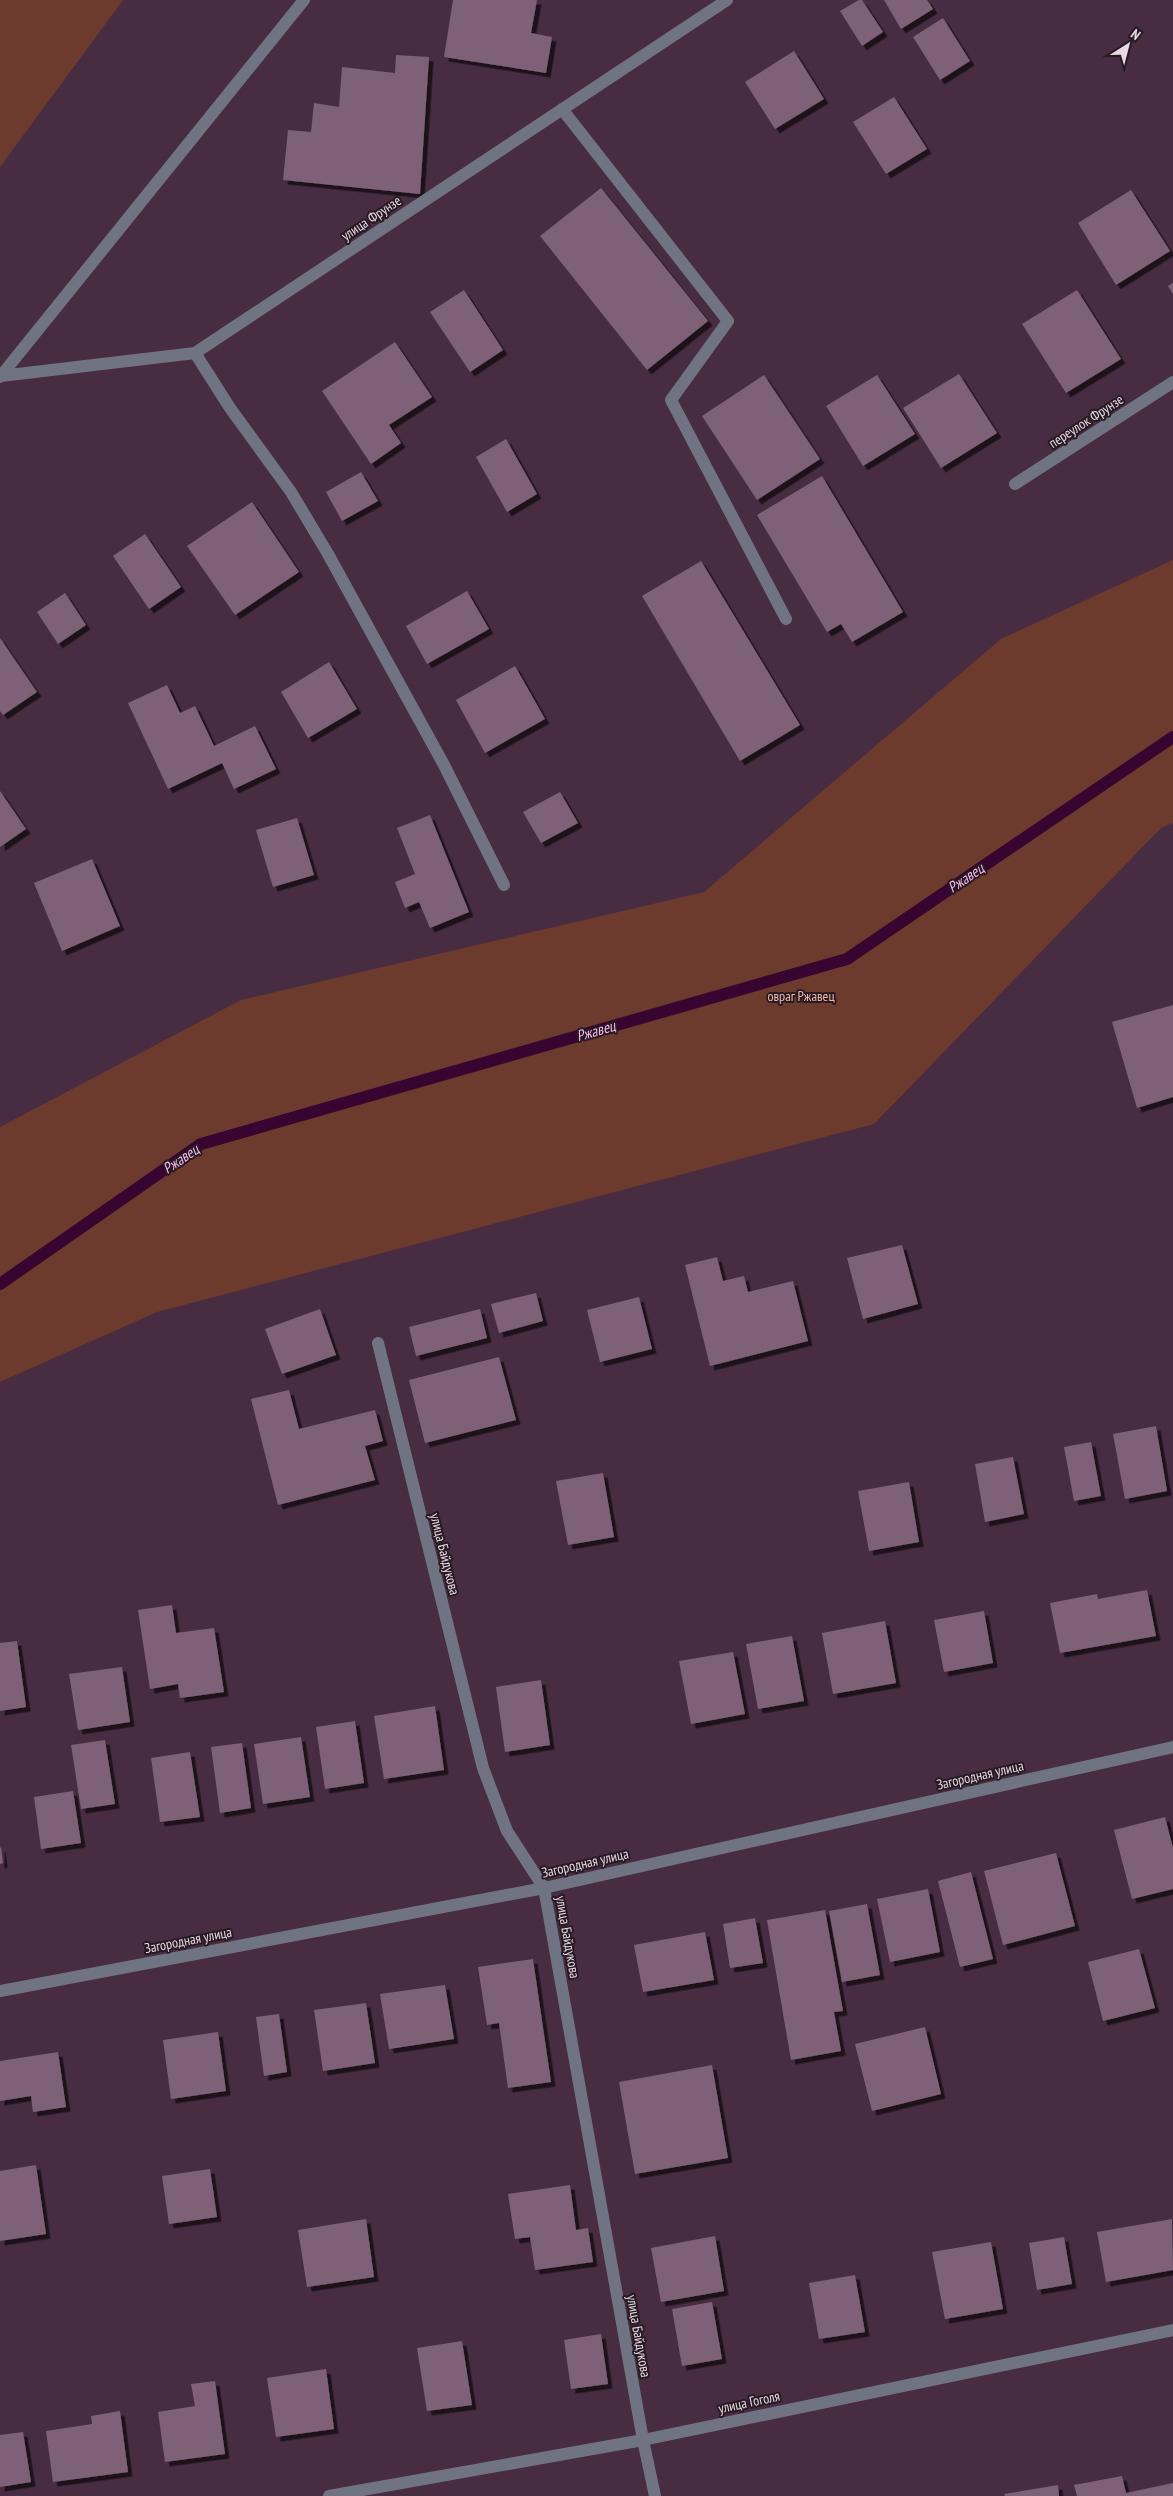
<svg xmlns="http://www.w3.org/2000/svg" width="1173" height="2496" viewBox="0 0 1173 2496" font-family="'PT Sans Narrow',sans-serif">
<defs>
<filter id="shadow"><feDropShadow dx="4.5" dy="4.5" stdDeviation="0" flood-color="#0009"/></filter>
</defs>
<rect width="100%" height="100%" fill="#482d42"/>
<path fill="#6d3a2e" d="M0,0h123l-123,167z
M1173,560v263l-12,5 -287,296 -717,188 -157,70v-255l241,-127 463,-108 297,-253z"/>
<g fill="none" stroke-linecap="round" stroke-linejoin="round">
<path stroke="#370530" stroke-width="12" d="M0,1284l201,-140 646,-185 326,-222"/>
</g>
<path fill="#7e6077" filter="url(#shadow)" d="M453,0h84l-6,33 21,4 -6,36 -102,-16z
M859,0h3l21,32 -21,14 -22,-35z
M884,0h43l6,9 -32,20z
M943,18l27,43 -30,19 -27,-43z
M794,51l30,48 -49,30 -30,-47z
M396,55l33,2 -9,137 -137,-14 5,-50 23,2 3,-29 25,4 3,-40 53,6z
M894,97l33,52 -41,25 -33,-52z
M601,188l107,133 -61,49 -107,-134z
M1131,190l39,61 -54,34 -38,-62z
M1173,283v11l-5,-8z
M464,290l39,60 -33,22 -40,-60z
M1077,290l44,69 -55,34 -44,-69z
M395,342l37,55 -43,28 12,18 -30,21 -49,-73z
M959,374l38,59 -56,35 -38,-60z
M764,375l56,84 -63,41 -55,-84z
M877,375l38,59 -52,32 -37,-60z
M506,439l31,55 -30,18 -31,-55z
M361,472l17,29 -36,20 -16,-29z
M822,476l81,136 -51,30 -11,-18 -14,8 -70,-117z
M252,502l47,70 -64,43 -48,-69z
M145,534l36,53 -32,22 -36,-53z
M701,561l99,164 -60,36 -98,-165z
M467,591l22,38 -62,35 -21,-38z
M65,593l21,32 -28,19 -21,-32z
M0,638l37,54 -34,23 -3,-4z
M329,662l28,47 -49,29 -27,-46z
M515,666l30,53 -60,34 -29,-53z
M167,685l13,28 15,-7 19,40 41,-20 21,43 -42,20 -12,-26 -54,26 -40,-86z
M0,791l26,38 -26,18z
M560,792l18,31 -37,20 -18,-31z
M430,815l39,97 -39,16 -11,-26 -14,6 -10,-26 20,-8 -18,-46z
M297,818l17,57 -41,12 -17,-57z
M92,859l28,67 -58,25 -28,-68z
M1173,1005v92l-36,11 -25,-86z
M902,1245l16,59 -55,15 -16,-61z
M717,1257l6,24 21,-5 4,16 45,-11 15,60 -98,25 -25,-101z
M536,1293l7,28 -44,12 -8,-29z
M639,1297l13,52 -52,13 -13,-52z
M320,1309l16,46 -54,19 -17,-45z
M480,1309l7,29 -71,18 -7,-29z
M499,1357l17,63 -91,23 -16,-63z
M289,1390l10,39 76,-19 8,31 -18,5 10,34 -97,25 -27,-106z
M1156,1426l11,65 -42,8 -12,-65z
M1091,1442l10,54 -27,5 -10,-54z
M1013,1457l11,57 -39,8 -10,-58z
M603,1473l11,64 -46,8 -12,-64z
M909,1482l10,60 -50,9 -11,-60z
M1147,1590l9,46 -96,17 -10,-50 47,-9 1,5z
M172,1605l4,28 38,-5 10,64 -44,6 -2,-14 -28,5 -12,-79z
M984,1611l9,52 -49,9 -10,-52z
M885,1621l11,62 -63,11 -11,-61z
M792,1636l12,65 -46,8 -12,-65z
M17,1641l9,66 -26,4v-68z
M733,1652l12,62 -54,10 -12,-63z
M122,1667l8,55 -52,8 -9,-56z
M541,1680l9,65 -45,7 -9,-65z
M435,1706l9,64 -60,9 -10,-63z
M355,1721l9,62 -39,6 -9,-62z
M301,1737l9,60 -47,7 -9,-60z
M105,1740l10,64 -34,5 -10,-64z
M242,1743l9,65 -31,5 -9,-66z
M190,1752l10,65 -40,5 -9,-64z
M73,1791l8,52 -40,6 -7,-52z
M1165,1817l8,31v41l-41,10 -18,-69z
M1,1847l2,16 -3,1v-16z
M1056,1853l19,73 -72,19 -19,-74z
M971,1872l22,87 -33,8 -22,-86z
M928,1889l12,63 -50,10 -13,-63z
M867,1904l13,71 -38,7 -13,-71z
M825,1910l18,101 -9,1 7,39 -50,9 -24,-140z
M755,1918l8,45 -33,5 -7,-44z
M705,1932l9,48 -71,12 -9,-47z
M1139,1949l16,59 -52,13 -15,-59z
M533,1959l18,123 -43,6 -9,-65 -12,2 -9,-58z
M445,1985l9,54 -65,10 -9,-55z
M366,2003l9,60 -52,8 -9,-61z
M279,2014l8,58 -23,4 -8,-59z
M925,2027l16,67 -69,17 -17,-67z
M218,2032l8,59 -55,8 -8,-59z
M58,2052l8,55 -33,5 -2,-16 -31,5v-40z
M712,2065l16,93 -93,16 -16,-92z
M36,2165l10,69 -46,7v-70z
M210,2169l7,48 -48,7 -7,-48z
M570,2185l6,45 12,-2 5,34 -58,8 -5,-33 -15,2 -7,-45z
M366,2219l8,58 -67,10 -9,-57z
M1172,2219l1,51 -67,12 -9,-50z
M715,2236l9,55 -63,11 -10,-54z
M1064,2237l8,47 -35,6 -8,-47z
M991,2242l12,67 -58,10 -13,-67z
M855,2275l10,57 -46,7 -10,-56z
M712,2302l10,57 -40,7 -10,-57z
M601,2334l7,50 -37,5 -7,-49z
M462,2341l10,64 -45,6 -10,-63z
M326,2369l8,60 -58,8 -9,-59z
M215,2381l10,73 -60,8 -7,-50 37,-6 -4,-22z
M120,2411l8,61 -75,10 -7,-51 46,-7 -1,-8z
M23,2432l8,50 -31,5v-52z
M1122,2476l4,17 47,-10v13h-96l-3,-11z
M1058,2485l1,11h-54l-1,-2z"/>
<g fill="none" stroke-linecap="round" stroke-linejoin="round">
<path stroke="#707482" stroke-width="12" d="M562,109l166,212 -57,79 115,219
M195,353l35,55 61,84 37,62 116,211 60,120
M1,376l194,-23 532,-353
M0,377l304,-377
M1015,484l158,-102
M378,1343l105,425 24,63 37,57 99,552 12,56
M0,1991l544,-103 629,-141
M329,2496l314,-56 530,-110"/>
</g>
<g text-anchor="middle" stroke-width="4" stroke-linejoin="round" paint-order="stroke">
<g font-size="14" fill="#e8d7e4" stroke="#261a23">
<text transform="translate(371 218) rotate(-34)" y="5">улица Фрунзе</text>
<text transform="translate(1086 421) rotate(-33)" y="5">переулок Фрунзе</text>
<text transform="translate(445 1554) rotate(76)" y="5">улица Байдукова</text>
<text transform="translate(980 1775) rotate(-13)" y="5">Загородная улица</text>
<text transform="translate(585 1863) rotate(-13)" y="5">Загородная улица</text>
<text transform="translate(568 1937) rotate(80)" y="5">улица Байдукова</text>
<text transform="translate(188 1940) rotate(-11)" y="5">Загородная улица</text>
<text transform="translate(639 2336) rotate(80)" y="5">улица Байдукова</text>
<text transform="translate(749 2402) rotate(-12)" y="5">улица Гоголя</text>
</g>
<g font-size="14" fill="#f4b7a7" stroke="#261a23">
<text x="801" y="1001">овраг Ржавец</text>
</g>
<g font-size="15" font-style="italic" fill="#fbb9ec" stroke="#261a23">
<text transform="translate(966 878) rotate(-34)" y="5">Ржавец</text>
<text transform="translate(596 1031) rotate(-16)" y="5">Ржавец</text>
<text transform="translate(181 1159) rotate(-34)" y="5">Ржавец</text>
</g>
</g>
<g transform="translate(1128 45) rotate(36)" stroke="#261a23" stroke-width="4" paint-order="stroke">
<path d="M0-4L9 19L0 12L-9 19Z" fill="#e8d7e4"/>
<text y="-8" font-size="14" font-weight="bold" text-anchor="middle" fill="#e8d7e4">N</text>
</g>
</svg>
